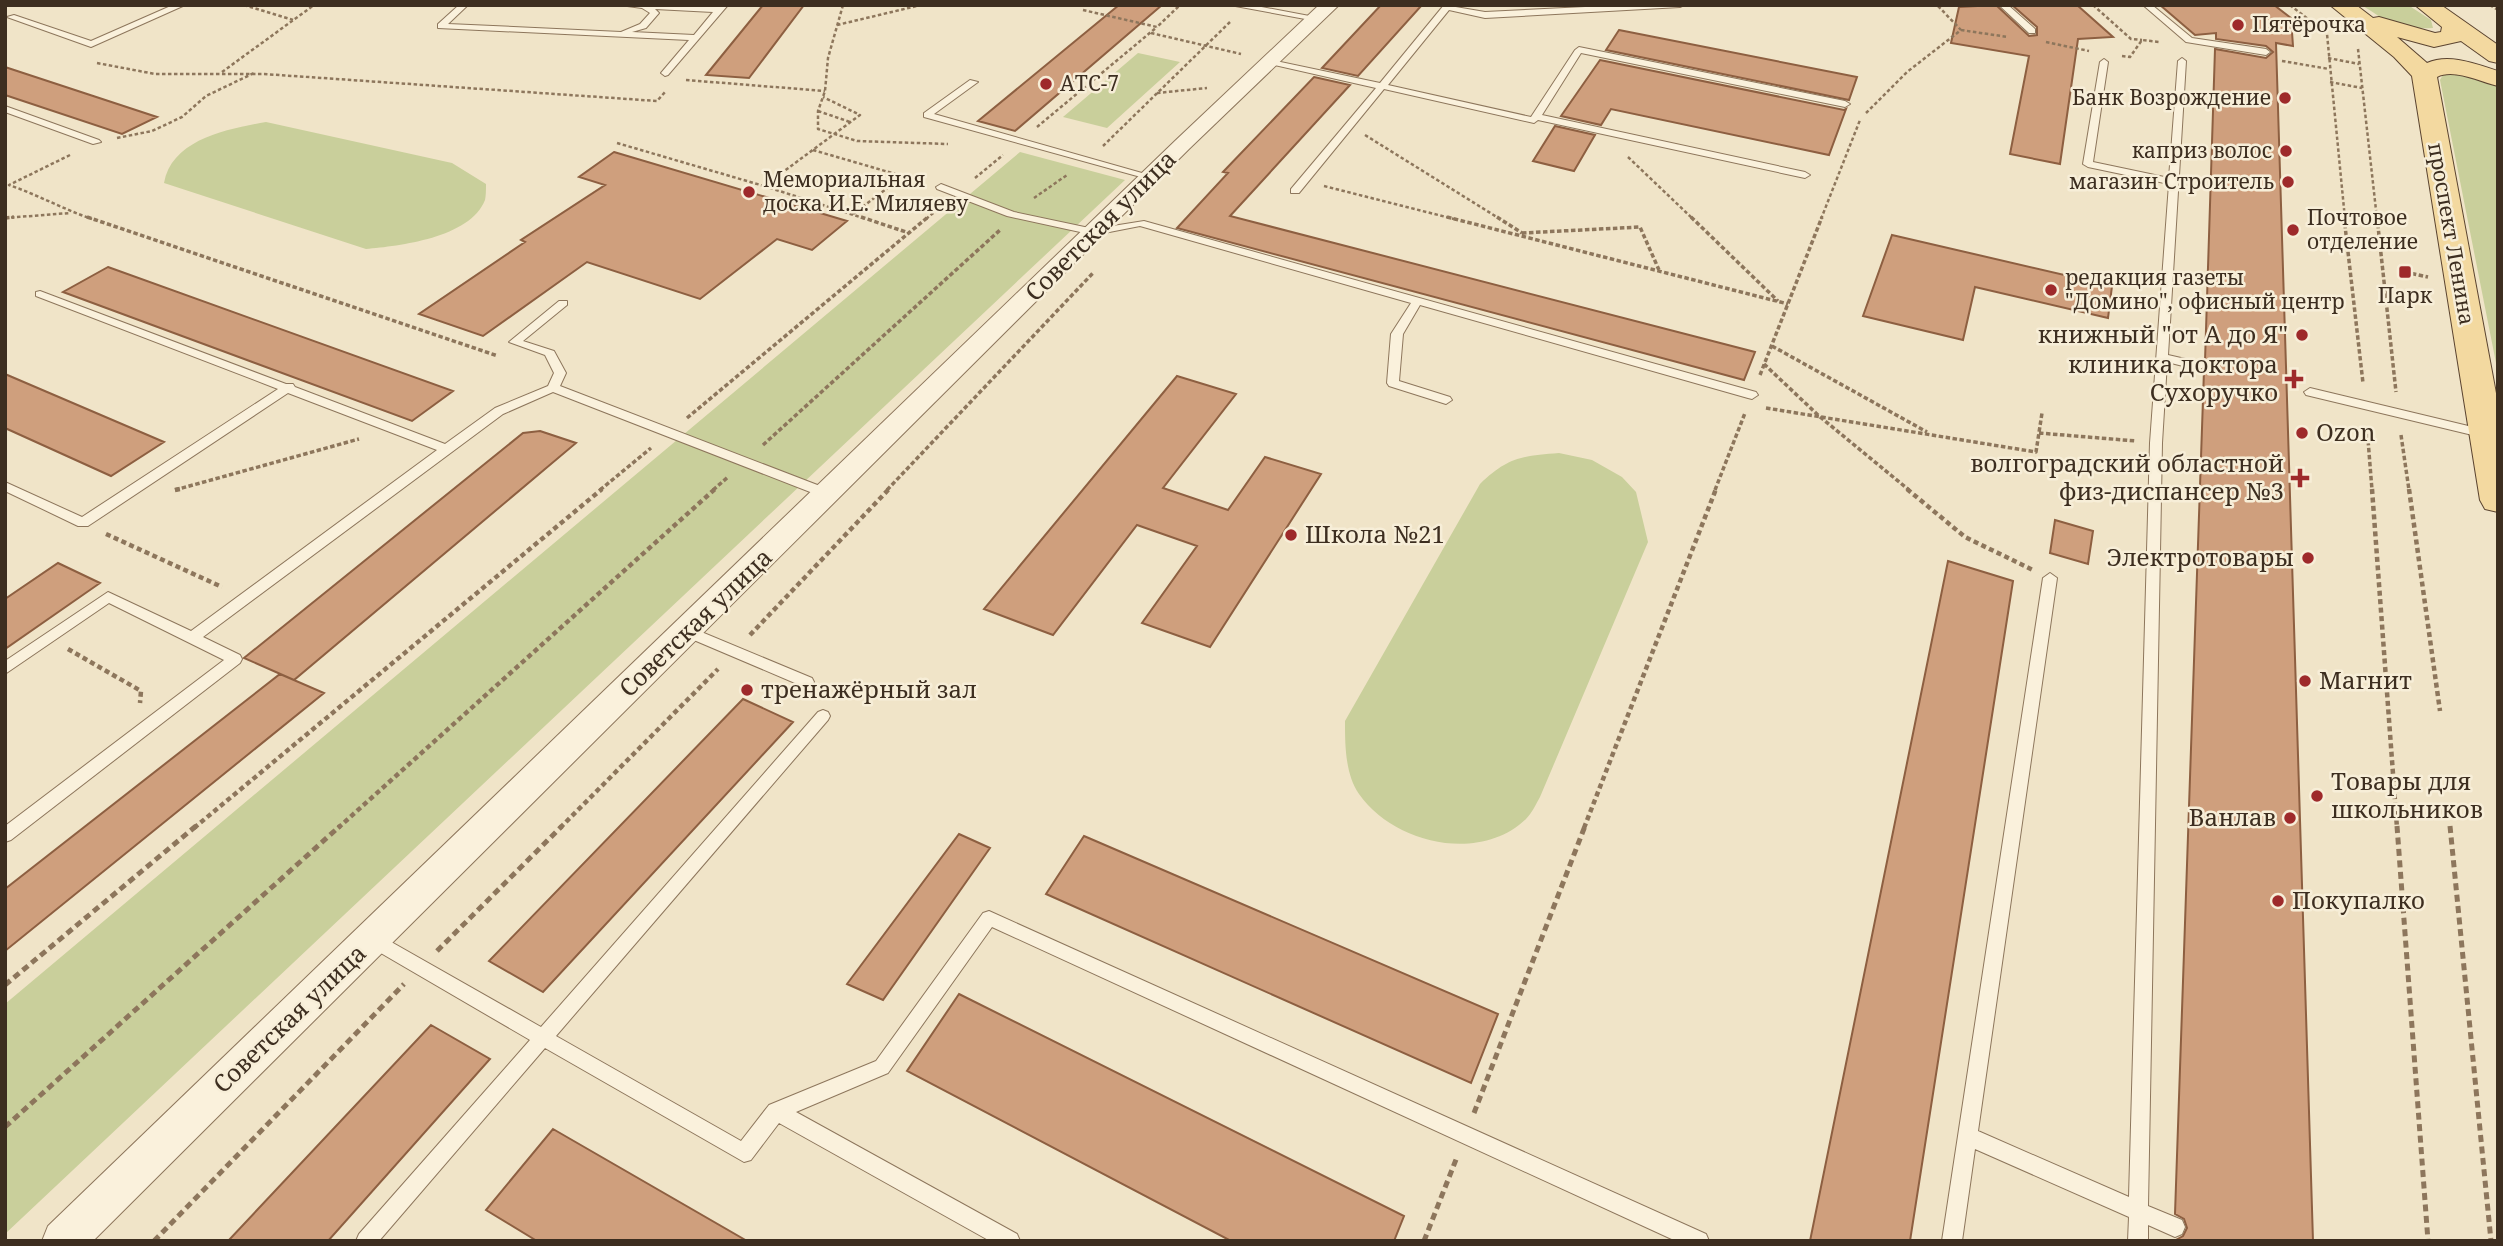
<svg xmlns="http://www.w3.org/2000/svg" width="2503" height="1246" viewBox="0 0 2503 1246" font-family="'Noto Serif',serif">
<rect width="100%" height="100%" fill="#f0e4c8"/>
<path fill="#c9cf9b" d="M2362,5h46l23,15 2,8c-32,2 -45,-5 -71,-23z
M1138,53l42,9 -73,66 -44,-11z
M2454,72l31,7 13,8v286l-58,-293 4,-7z
M266,122l186,41 34,21c0,5 0,12 -1,16 -15,38 -86,46 -119,49l-202,-66c8,-44 64,-54 102,-61z
M1020,152l105,28 -1120,1054v-230z
M1559,453l33,7 30,17 14,15 12,50 -108,255c-4,7 -8,16 -14,22 -47,45 -133,24 -167,-25 -14,-20 -14,-50 -14,-73l135,-237c28,-27 42,-28 79,-31z"/>
<path fill="#cf9f7d" stroke="#8d5f41" stroke-width="2" d="M763,5h41l-55,73 -43,-3z
M1119,5h43l-147,126 -37,-10z
M1381,5h41l-64,71 -36,-8z
M1996,5l33,31 8,-1v-8l-25,-22h65l36,32 -35,2 -18,125 -50,-10 19,-98 -78,-13 8,-36z
M2160,5h114l17,13 2,28 -17,-3 37,1198h-139l9,-5 4,-8 -3,-9 -9,-5 29,-844 4,-3 -3,-6 10,-312 51,9 7,-6 -7,-6 -50,-7v-6l-21,2z
M1619,30l238,47 -8,23 -243,-50z
M1600,60l244,50 2,-1 -17,46 -218,-46 -10,16 -40,-9z
M5,67l152,50 -35,17 -117,-39z
M1314,77l36,8 -120,131 525,136 -11,28 -567,-152 51,-55 -5,-1z
M1555,126l40,9 -21,36 -41,-10z
M614,152l233,69 -35,29 -35,-11 -77,60 -113,-37 -104,74 -64,-22 106,-72 -4,-2 84,-55 -26,-8z
M1892,235l220,51 -4,32 -133,-31 -12,53 -100,-24z
M108,267l345,124 -41,30 -349,-129z
M5,374l159,68 -53,34 -106,-48z
M1177,376l59,18 -73,94 65,22 37,-53 56,17 -111,173 -68,-24 55,-77 -60,-21 -84,110 -69,-26z
M540,431l36,12 -282,237 -50,-22 279,-225z
M2055,520l38,11 -5,33 -38,-11z
M1948,561l65,20 -103,660h-100z
M58,563l42,20 -95,66v-50z
M280,674l44,19 -319,258v-62z
M743,699l50,23 -250,270 -54,-31z
M959,834l31,14 -107,152 -36,-16z
M1084,836l414,178 -27,69 -425,-189z
M959,994l445,222 -10,25h-163l-324,-170z
M431,1025l59,34 -162,182h-100z
M553,1129l194,112h-210l-51,-31z"/>
<g fill="none" stroke-linecap="round" stroke-linejoin="round">
<defs>
<path id="lane" d="M173,5h12l-94,42 -84,-30 7,-2 77,26z
M459,5h9l-20,19 173,8 19,-8 10,-11 -8,-5 -22,-3 97,2 11,-2 -60,70 -3,1 -4,-3 28,-33 -251,-12v-4zM655,9l58,3 -19,23 -62,-3 14,-4 13,-15z
M1230,5h21l69,13 -4,3z
M1444,5l41,7 141,-7h58l-4,2 -195,11 -36,-8 -61,75 143,32 44,-67 4,-3 266,54 5,3 -5,3 -264,-54 -39,62 263,57 5,3 -5,3 -267,-58 -4,3 -150,-34 -85,104h-8v-4l85,-101 -110,-25v-4l114,24z
M1999,5h9l27,24v4h-6z
M2143,5h9l40,33 74,11 4,3 -4,3 -80,-13z
M2182,58l4,3 -18,294 35,8 2,3 -6,4 -32,-8 -5,81 -14,763 34,14 3,7 -3,7 -7,3 -27,-12v16h-20l1,-24 -154,-68 -13,92h-20l101,-663 7,-5 7,5 -79,553 151,66 21,-754 19,-259 -81,-17 -5,-3 17,-102 4,-3 4,3 -15,100 76,16 9,-117z
M970,80l8,2 -44,32 222,63 -8,2 -224,-62v-4z
M5,106l94,34 2,2 -8,2 -88,-32z
M941,184l73,28 80,17 50,-8 612,171 2,3 -6,4 -4,-1 -328,-93 -17,29 -4,47 51,16 2,3 -6,4 -57,-18 -2,-3 4,-49 20,-31 -271,-77 -46,9 -87,-19 -70,-27 -1,-2z
M40,291l246,93h7l2,3 150,57 50,-36 53,-22 6,-13 -9,-18 -36,-13 50,-41h8v4l-44,36 31,10 12,22 -6,13 273,105 1,3 -1,3h-10l-270,-105 -50,22 -300,223 37,18 2,4 -2,4 -229,177 -6,2v-16l219,-166 -115,-57 -104,71v-13l103,-69 83,39 246,-181 -149,-57 -200,133h-10l-73,-35v-9l77,35 196,-128 -242,-93v-4z
M2310,388l175,42 6,4 -6,4 -179,-43 -2,-3z
M687,626l125,52 2,4 -2,4h-10l-120,-51 -2,-4 2,-4z
M823,710l5,2 2,4 -2,4 -272,316 185,105 28,-36 107,-44 107,-148 6,-2 717,323 3,7h-33l-684,-314 -104,146 -92,39 221,122 3,7h-30l-211,-118 -28,37 -7,2 -199,-114 -166,193h-23l3,-7 171,-194 -163,-95 -2,-5 2,-5 6,-3 6,3 162,92 277,-315z"/>
<path id="street" d="M1319,5h20l-149,143 -1097,1093h-51l6,-15 1128,-1086z"/>
<path id="primary" d="M2330,5h26l17,13 6,-1 56,16 6,-1 1,-5 -27,-22h26l57,40v18l-9,-2 -28,-20 -27,6 -37,-10 30,26c22,-10 49,1 71,8v15c-18,-4 -44,-18 -61,-9l61,327v108l-13,-3 -5,-9 -68,-424 -18,-19z"/>
</defs>
<use href="#lane" stroke="#8d765c" stroke-width="2"/>
<use href="#street" stroke="#8d765c" stroke-width="2"/>
<use href="#primary" stroke="#5b4430" stroke-width="2"/>
<path stroke="#8d765c" stroke-width="2.5" stroke-dasharray="3.5 2.5" stroke-linecap="butt" d="M244,5l49,15
M843,5l-15,53 -3,33 -7,20v18l39,12 91,3
M2093,5l38,34 11,1
M2290,5l37,29 18,185
M2490,5l8,5
M1083,10l74,17 23,-22
M837,25l84,-20
M1961,30l47,7
M1151,33l90,21
M2046,42l43,9
M2358,49l19,170
M2122,56l8,1 12,-17 17,2
M2328,58l31,6
M2282,61l47,8
M97,63l58,11h109l393,27 9,-10
M222,72l92,-67
M686,80l139,11
M2330,82l32,6
M1157,93l50,-5
M818,111l32,11
M1866,113l41,-41 54,-42 -24,-25
M1037,127l120,-100
M1365,135l135,84
M117,138l35,-7 30,-14 24,-21 48,-23
M617,143l147,43 96,-71 -37,-18
M1103,146l127,-124
M813,150l110,32
M70,155l-61,30c29,10 54,24 83,34
M1628,157l65,62
M975,178l28,-23
M764,186l102,33
M1324,186l130,33
M1034,198l33,-23
M853,214l49,-37
M5,218l65,-5
M926,219l12,-10
M1821,219l39,-99"/>
<path stroke="#8d765c" stroke-width="3.5" stroke-dasharray="4.5 2.5" stroke-linecap="butt" d="M87,217l411,139
M861,217l48,16
M1447,217l341,87
M1497,217l25,16
M1691,217l87,84
M2344,217l19,166
M2377,217l19,175
M5,218l9,-1
M1522,233l118,-6 19,43
M2380,239l21,10
M2405,272l23,5
M2386,293l21,-1
M1772,346l155,86
M1764,364l55,52 90,74
M1760,375l62,-158
M1766,408l270,44 6,-39
M687,418l241,-201
M2367,427l5,63
M2039,433l97,8
M2401,435l8,55
M763,445l237,-215
M175,490l184,-51
M600,490l51,-42
M713,490l15,-13
M887,490l206,-217
M1715,490l30,-77"/>
<path stroke="#8d765c" stroke-width="4.5" stroke-dasharray="5 3.5" stroke-linecap="butt" d="M1907,489l58,48 68,33
M2372,489l25,339
M2409,489l31,222
M175,490l5,-1
M106,534l116,53
M750,635l139,-146
M68,649l73,42 -1,12
M194,828l408,-339
M338,828l377,-339
M560,828l158,-159
M1584,828l132,-339"/>
<path stroke="#8d765c" stroke-width="5" stroke-dasharray="7 4.5" stroke-linecap="butt" d="M2397,826l31,415
M2450,826l41,415
M437,951l125,-125
M5,985l191,-159
M1474,1113l111,-287
M5,1127l335,-301
M154,1241l250,-257
M1424,1241l33,-84"/>
<use href="#lane" fill="#faf1dc" fill-rule="evenodd"/>
<use href="#street" fill="#faf1dc" fill-rule="evenodd"/>
<use href="#primary" fill="#f3d9a0" fill-rule="evenodd"/>
</g>
<g fill="#9e2a2b" stroke="#f7eed8" stroke-width="2.5">
<circle cx="2238" cy="25" r="7"/>
<circle cx="1046" cy="84" r="7"/>
<circle cx="2285" cy="98" r="7"/>
<circle cx="2286" cy="151" r="7"/>
<circle cx="2288" cy="182" r="7"/>
<circle cx="749" cy="192" r="7"/>
<circle cx="2293" cy="230" r="7"/>
<rect x="2398" y="265" width="14" height="14" rx="3.5"/>
<circle cx="2051" cy="290" r="7"/>
<circle cx="2302" cy="335" r="7"/>
<path d="M2290.5 368.5h7v7h7v7h-7v7h-7v-7h-7v-7h7z"/>
<circle cx="2302" cy="433" r="7"/>
<path d="M2296.5 467.5h7v7h7v7h-7v7h-7v-7h-7v-7h7z"/>
<circle cx="1291" cy="535" r="7"/>
<circle cx="2308" cy="558" r="7"/>
<circle cx="2305" cy="681" r="7"/>
<circle cx="747" cy="690" r="7"/>
<circle cx="2317" cy="796" r="7"/>
<circle cx="2290" cy="818" r="7"/>
<circle cx="2278" cy="901" r="7"/>
</g>
<g text-anchor="middle" stroke-width="5" stroke-linejoin="round" paint-order="stroke">
<g font-size="21" fill="#3d2e20" stroke="#f7eed8" text-anchor="start">
<text x="2252" y="32">Пятёрочка</text>
<text x="1060" y="91">АТС-7</text>
<text x="2271" y="105" text-anchor="end">Банк Возрождение</text>
<text x="2272" y="158" text-anchor="end">каприз волос</text>
<text x="763" y="187">Мемориальная<tspan x="763" dy="24">доска И.Е. Миляеву</tspan></text>
<text x="2274" y="189" text-anchor="end">магазин Строитель</text>
<text x="2307" y="225">Почтовое<tspan x="2307" dy="24">отделение</tspan></text>
<text x="2065" y="285">редакция газеты<tspan x="2065" dy="24">"Домино", офисный центр</tspan></text>
<text x="2405" y="303" text-anchor="middle">Парк</text>
</g>
<g font-size="21" fill="#3d2e20" stroke="#f7eed8">
<text transform="translate(2451 234) rotate(80)" y="7">проспект Ленина</text>
</g>
<g font-size="24" fill="#3d2e20" stroke="#f7eed8">
<text transform="translate(1101 226) rotate(-45)" y="8">Советская улица</text>
<text transform="translate(696 623) rotate(-44)" y="8">Советская улица</text>
<text transform="translate(290 1019) rotate(-44)" y="8">Советская улица</text>
</g>
<g font-size="24" fill="#3d2e20" stroke="#f7eed8" text-anchor="start">
<text x="2288" y="343" text-anchor="end">книжный "от А до Я"</text>
<text x="2278" y="373" text-anchor="end">клиника доктора<tspan x="2278" dy="28">Сухоручко</tspan></text>
<text x="2316" y="441">Ozon</text>
<text x="2284" y="472" text-anchor="end">волгоградский областной<tspan x="2284" dy="28">физ-диспансер №3</tspan></text>
<text x="1305" y="543">Школа №21</text>
<text x="2294" y="566" text-anchor="end">Электротовары</text>
<text x="2319" y="689">Магнит</text>
<text x="761" y="698">тренажёрный зал</text>
<text x="2331" y="790">Товары для<tspan x="2331" dy="28">школьников</tspan></text>
<text x="2276" y="826" text-anchor="end">Ванлав</text>
<text x="2292" y="909">Покупалко</text>
</g>
</g>
<rect width="2503" height="1246" fill="none" stroke="#3d2e20" stroke-width="14"/>
</svg>
